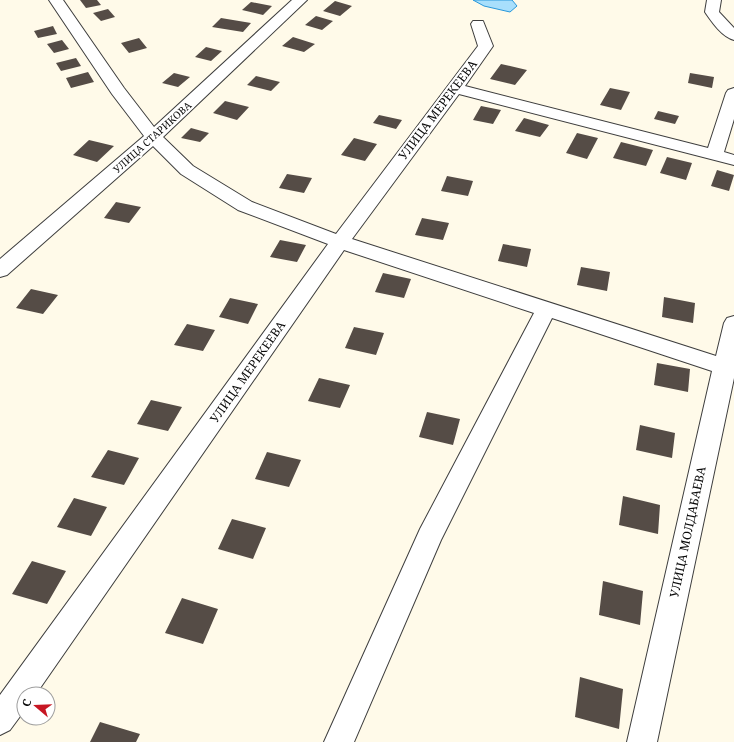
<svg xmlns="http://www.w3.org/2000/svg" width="734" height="742" viewBox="0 0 734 742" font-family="'Noto Serif',serif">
<rect width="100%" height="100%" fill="#fffae9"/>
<path fill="#a8dffc" stroke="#2897da" d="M473,0h39l5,6 -7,6 -26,-6z"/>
<path fill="#554c46" d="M80,0h17l4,5 -15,3z
M335,1l17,5 -12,10 -17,-5z
M251,2l21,4 -9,9 -21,-5z
M108,9l7,8 -14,4 -8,-8z
M316,16l17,5 -11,9 -17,-5z
M221,18l30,5 -8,9 -31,-5z
M53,26l4,8 -19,4 -4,-7z
M293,37l22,7 -11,8 -22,-6z
M139,38l8,10 -18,5 -8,-10z
M62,40l7,9 -15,4 -7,-9z
M206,47l16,4 -11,10 -16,-4z
M76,58l5,8 -20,5 -5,-8z
M501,64l26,6 -12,15 -25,-6z
M88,72l6,10 -23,6 -5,-10z
M174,73l16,4 -12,10 -16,-4z
M690,73l24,4 -2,11 -24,-5z
M256,76l24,6 -9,9 -24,-6z
M610,88l20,4 -9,18 -21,-5z
M225,101l24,6 -12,13 -24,-7z
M481,106l20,4 -8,14 -20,-4z
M658,111l21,5 -4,8 -21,-5z
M379,115l23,5 -6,9 -23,-6z
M524,118l25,7 -9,12 -25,-6z
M191,128l18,5 -9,9 -19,-4z
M577,133l21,5 -11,21 -21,-6z
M354,138l23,6 -12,17 -24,-6z
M89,140l25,6 -17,16 -24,-7z
M621,142l32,8 -7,16 -33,-8z
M667,157l25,6 -6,17 -26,-7z
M717,170l17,5 -5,16 -18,-5z
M287,174l25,4 -8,15 -25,-5z
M447,176l26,5 -5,15 -27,-5z
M116,202l25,5 -12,16 -25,-5z
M422,218l27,5 -6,17 -28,-5z
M280,240l26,5 -9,17 -27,-5z
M503,244l28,5 -4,18 -29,-6z
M581,267l29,5 -3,19 -30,-6z
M383,273l28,6 -7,19 -29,-6z
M31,289l27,6 -15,19 -27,-6z
M664,297l31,6 -2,20 -31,-6z
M230,298l28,6 -10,20 -29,-7z
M187,324l28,6 -12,21 -29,-6z
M354,327l30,6 -8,22 -31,-7z
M657,363l33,6 -2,23 -34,-7z
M319,378l31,7 -10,23 -32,-7z
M151,400l31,7 -14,24 -31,-7z
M427,412l33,7 -7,26 -34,-8z
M640,425l35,8 -3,25 -36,-8z
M108,450l31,8 -15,27 -33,-8z
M267,452l34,8 -12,27 -34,-8z
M623,496l37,9 -2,29 -39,-9z
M74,498l33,9 -16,29 -34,-9z
M232,519l34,9 -13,31 -35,-10z
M32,561l34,10 -19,33 -35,-10z
M603,581l40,10 -3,34 -41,-10z
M182,598l36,11 -15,35 -38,-11z
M580,677l43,12 -4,40 -44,-12z
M100,722l40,12 -4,8h-46z"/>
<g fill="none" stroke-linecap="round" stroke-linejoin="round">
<defs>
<path id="minor" d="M49,0h14l61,88 30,39 138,-127h15l-144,137 30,29 59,36 84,32 142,-188 -7,-22 2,-3h10l10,25 -28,40 243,62 18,-55 2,-3 6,-2v31l-10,33 10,3v10l-275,-71 -107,145 364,117 8,-33 3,-5 7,-2v62l-77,364h-30l85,-371 -160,-53 -111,222 -87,202h-30l96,-213 114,-216 -190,-63 -308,444h-12v17l-14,19 -10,5v-40l328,-451 -90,-34 -57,-36 -28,-28 -146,129 -7,2v-18l144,-123 -32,-42z
M707,0h14l-2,12 15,16v12c-12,-3 -22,-18 -29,-28z"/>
</defs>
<use href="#minor" stroke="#3e3e3e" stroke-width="2"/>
<use href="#minor" fill="#fff" fill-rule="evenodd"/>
</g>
<g text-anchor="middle" stroke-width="4" stroke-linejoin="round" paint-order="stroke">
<g font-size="10" fill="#0b0b0b" stroke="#fff">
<text transform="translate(152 137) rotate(-42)" y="4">УЛИЦА СТАРИКОВА</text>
</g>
<g font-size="12" fill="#0b0b0b" stroke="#fff">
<text transform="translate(438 110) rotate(-53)" y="4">УЛИЦА МЕРЕКЕЕВА</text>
<text transform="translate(248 372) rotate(-55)" y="4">УЛИЦА МЕРЕКЕЕВА</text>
<text transform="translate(688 532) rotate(-78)" y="4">УЛИЦА МОЛДАБАЕВА</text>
</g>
</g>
<g transform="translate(36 706) rotate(289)"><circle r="19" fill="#ffffff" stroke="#9d9d9d"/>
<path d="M0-3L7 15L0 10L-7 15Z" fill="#c71623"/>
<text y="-6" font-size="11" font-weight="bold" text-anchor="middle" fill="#0b0b0b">С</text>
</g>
</svg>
